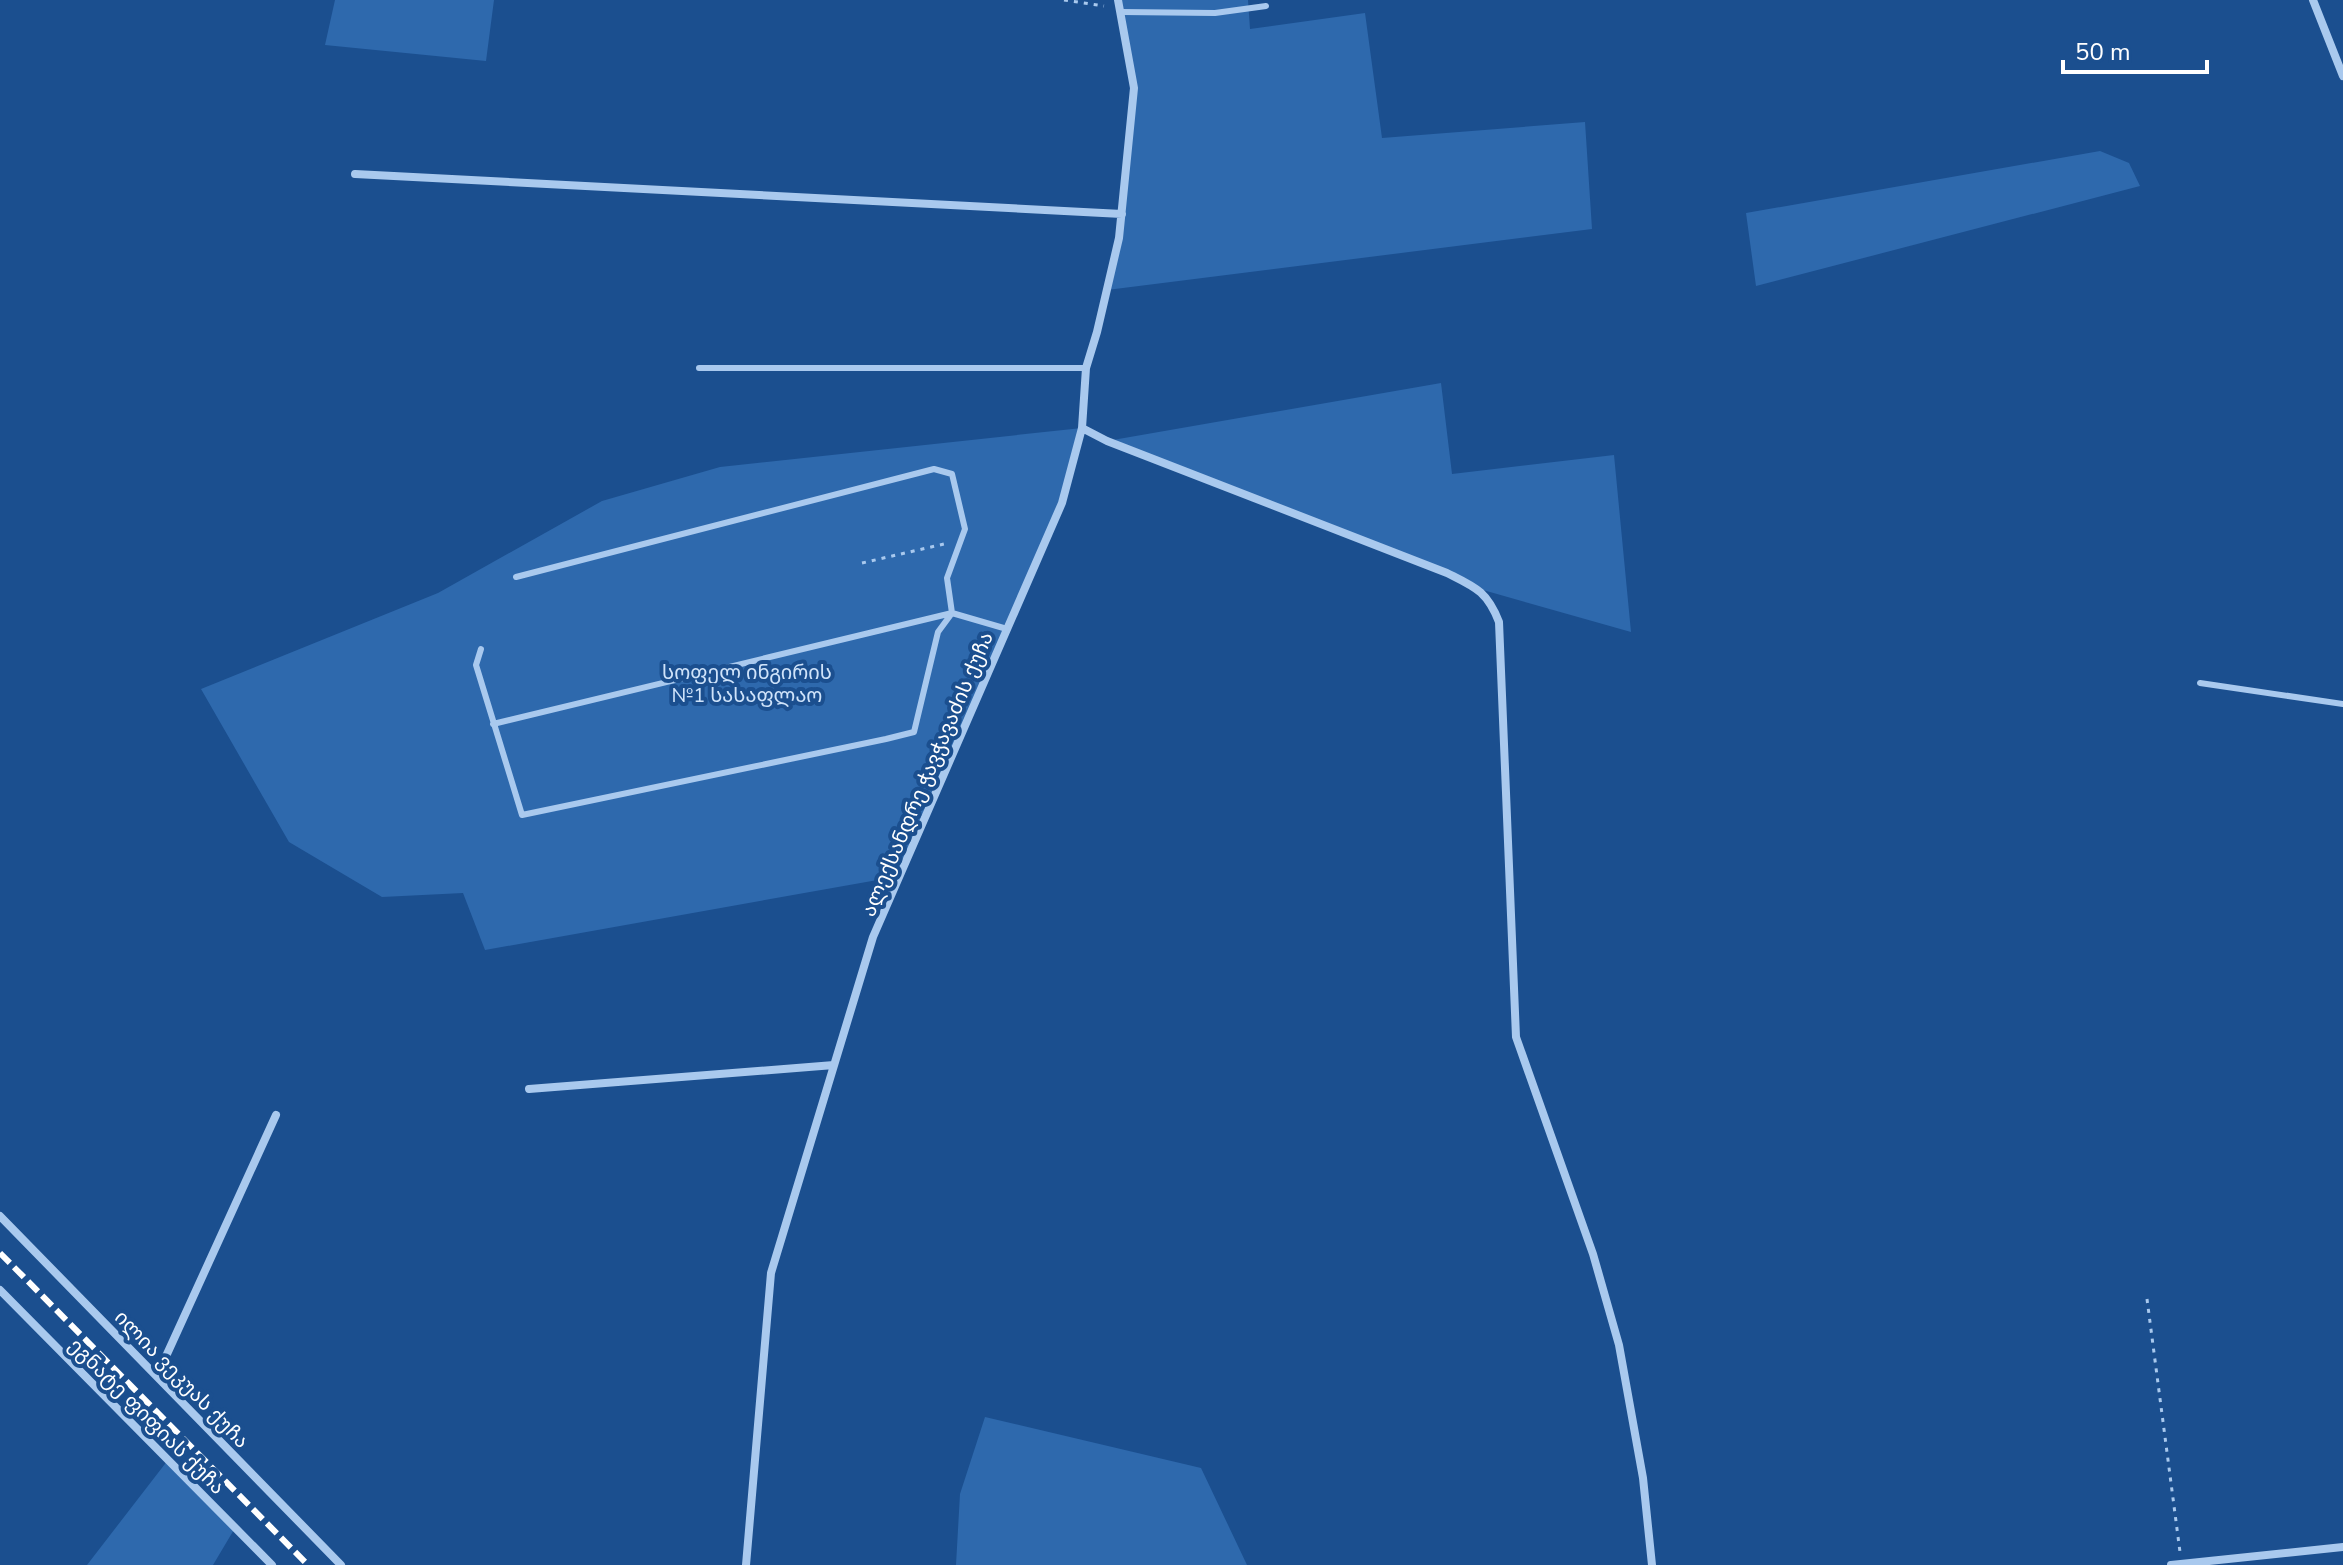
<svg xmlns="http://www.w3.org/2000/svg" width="2343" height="1565" viewBox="0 0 2343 1565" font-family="'Nunito Sans','Noto Sans Georgian',sans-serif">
<rect width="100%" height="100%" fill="#1b4f8f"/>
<path fill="#2e69ad" d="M335,0h159l-8,61 -161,-16z
M1118,0h130l2,29 115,-16 17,125 203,-16 7,107 -485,61 12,-52 15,-150z
M2100,151l29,12 11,23 -384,100 -10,-73z
M1441,383l11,91 162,-19 17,177 -155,-44 -369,-147z
M1082,428l-20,75 -162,373 -415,74 -22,-57 -81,4 -93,-55 -88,-153 237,-96 164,-92 118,-34z
M985,1417l216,51 46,97h-291l4,-71z
M168,1460l67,68 -22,37h-126z"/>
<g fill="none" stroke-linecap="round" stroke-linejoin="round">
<path stroke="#a9c9ee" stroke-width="3" stroke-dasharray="4 6" stroke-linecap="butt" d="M1064,0l40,6
M862,563l82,-19
M2147,1299l33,253"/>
<path stroke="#a9c9ee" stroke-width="6" d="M1122,12l93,1 51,-7
M699,368h387
M481,649l-5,16 46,150 364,-76 28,-7 24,-100 14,-19 -5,-35 18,-49 -13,-55 -18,-5 -418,108
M2200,683l143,21
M493,724l459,-111 55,16"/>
<path stroke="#a9c9ee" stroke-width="8" d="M2313,0l30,76
M355,174l767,40
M1082,428l25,13 340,132c28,14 40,18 52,49l17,415 77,217 26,91 24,133 9,87
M529,1089l305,-24
M0,1216l341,349
M0,1290l272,275
M157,1376l119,-261
M746,1565l25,-292 102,-336 189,-434 20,-75 4,-60 11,-36 22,-94 15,-150 -16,-88
M2171,1565l172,-18"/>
<path stroke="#fff" stroke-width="6" stroke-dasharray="14 6" stroke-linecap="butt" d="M0,1253l308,312"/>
</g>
<g text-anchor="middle" stroke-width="8" stroke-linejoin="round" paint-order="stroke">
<g font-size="20" fill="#cfe3fa" stroke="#1b4f8f">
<text x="747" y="679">სოფელ ინგირის<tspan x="747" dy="23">№1 სასაფლაო</tspan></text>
</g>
<g font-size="20" fill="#fff" stroke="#1b4f8f">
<text transform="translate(927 774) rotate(-67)" y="7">ალექსანდრე ჭავჭავაძის ქუჩა</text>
<text transform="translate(182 1379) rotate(46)" y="7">ილია ვეკუას ქუჩა</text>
<text transform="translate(147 1416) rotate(45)" y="7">ეგნატე ფიფიას ქუჩა</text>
</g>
</g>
<path d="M2063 60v12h144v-12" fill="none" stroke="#ffffff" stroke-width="4"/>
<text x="2075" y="60" font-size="24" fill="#ffffff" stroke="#1b4f8f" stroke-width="6" paint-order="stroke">50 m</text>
</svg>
